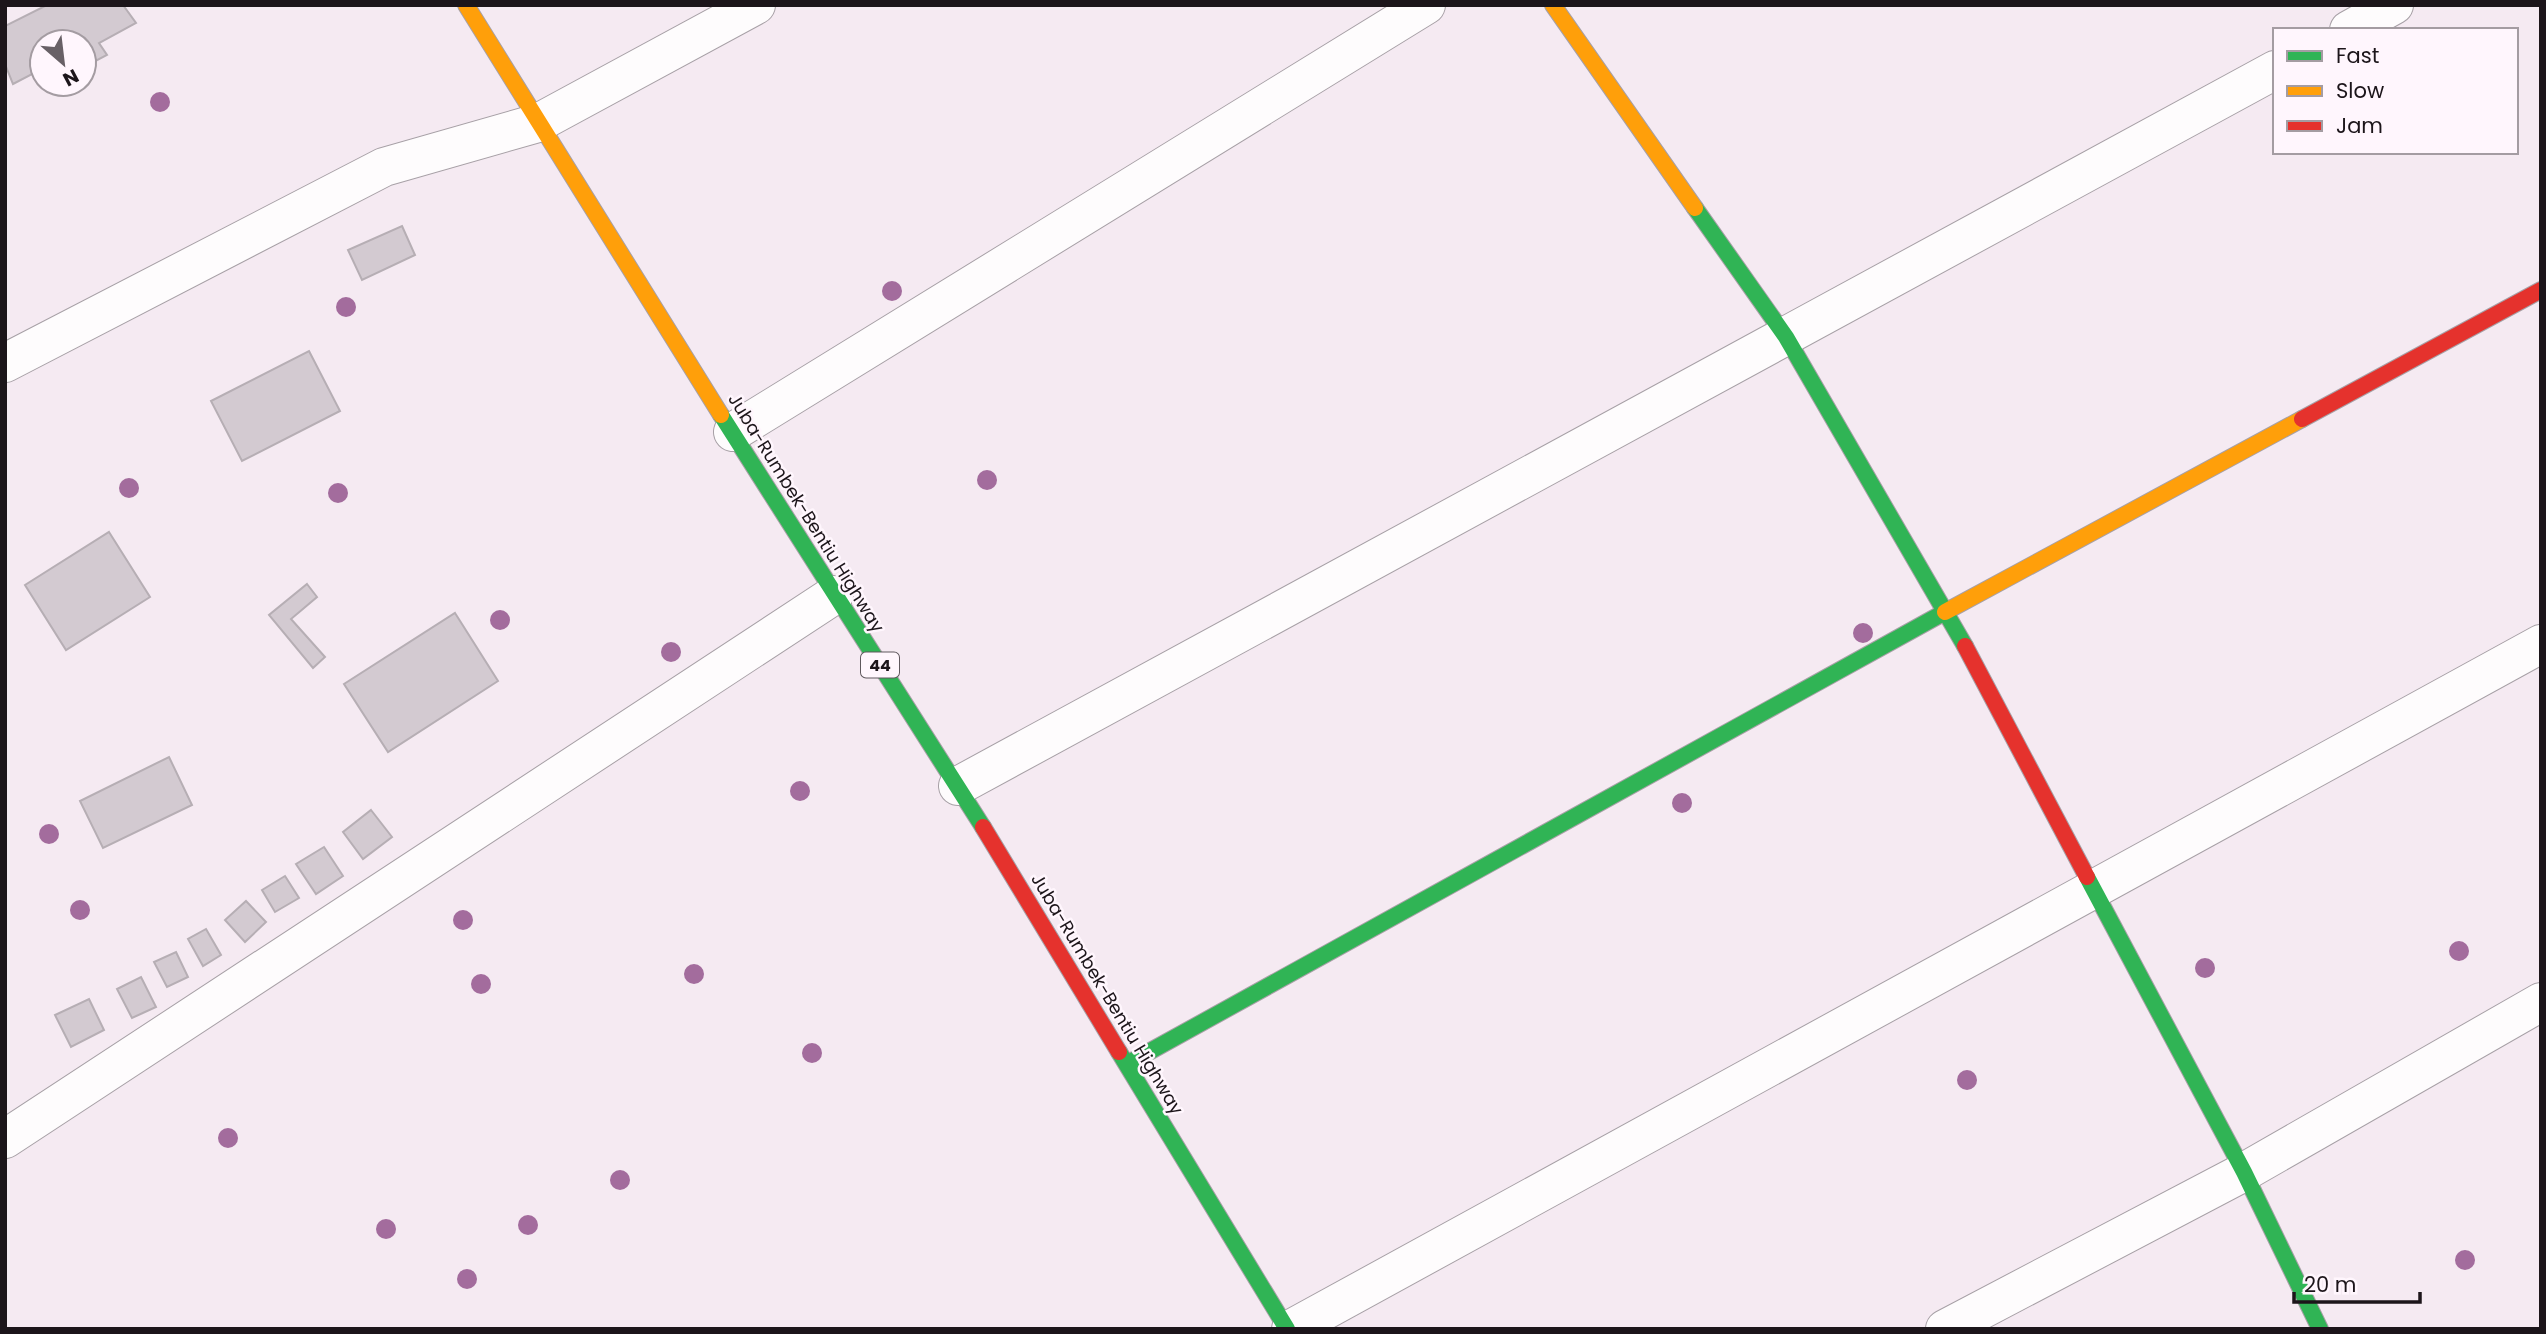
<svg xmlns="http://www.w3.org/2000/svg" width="2546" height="1334" viewBox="0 0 2546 1334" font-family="Poppins,sans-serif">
<rect width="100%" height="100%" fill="#f5eaf2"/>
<path fill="#d3cad1" stroke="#b6aeb4" stroke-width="2" d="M47,5h76l13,18 -37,20 8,12 -23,12v-25h-42v27l-29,15 -8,-20v-38z
M402,226l13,29 -53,25 -14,-30z
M309,351l31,60 -98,50 -31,-60z
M109,532l41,65 -84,53 -41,-65z
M307,584l10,13 -26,22 34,38 -12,11 -44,-53z
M455,613l43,68 -110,71 -44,-68z
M169,757l23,48 -89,43 -23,-47z
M371,810l21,27 -29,22 -20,-27z
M324,847l19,29 -27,18 -20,-30z
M285,876l14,22 -24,14 -13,-22z
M246,901l20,21 -21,20 -20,-22z
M206,929l15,26 -18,11 -15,-27z
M176,952l12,25 -21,10 -13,-25z
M141,977l15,30 -24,11 -15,-29z
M89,999l15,31 -33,17 -16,-32z"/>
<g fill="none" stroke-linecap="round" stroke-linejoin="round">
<defs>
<path id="street" d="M2349,30l45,-25
M5,363l379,-196 154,-44 218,-118
M733,432l693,-427
M958,786l1317,-716
M5,1139l829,-544
M1291,1329l1250,-685
M1945,1329l299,-157 297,-170"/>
<path id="fast" d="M1695,208l91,129 179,309
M721,415l262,412
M2087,877l157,295 76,157
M1119,1052l168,277
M1127,1064l818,-452"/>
<path id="slow" d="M466,5l255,410
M1553,5l142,203
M1945,612l357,-193"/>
<path id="jam" d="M2302,419l239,-129
M1965,646l122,231
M983,827l136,225"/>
</defs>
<use href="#street" stroke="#a7a0a6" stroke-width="40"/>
<use href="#fast" stroke="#a7a0a6" stroke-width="18"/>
<use href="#slow" stroke="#a7a0a6" stroke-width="18"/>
<use href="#jam" stroke="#a7a0a6" stroke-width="18"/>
<use href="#street" stroke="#fefcfd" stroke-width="38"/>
<use href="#fast" stroke="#30b455" stroke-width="16"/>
<use href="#slow" stroke="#ff9f0a" stroke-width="16"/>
<use href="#jam" stroke="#e5322d" stroke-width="16"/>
</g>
<g fill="#a36c9d">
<circle cx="160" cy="102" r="10"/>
<circle cx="892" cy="291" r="10"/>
<circle cx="346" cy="307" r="10"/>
<circle cx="987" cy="480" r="10"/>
<circle cx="129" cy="488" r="10"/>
<circle cx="338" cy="493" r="10"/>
<circle cx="500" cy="620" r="10"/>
<circle cx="1863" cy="633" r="10"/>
<circle cx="671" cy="652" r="10"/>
<circle cx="800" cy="791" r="10"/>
<circle cx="1682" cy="803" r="10"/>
<circle cx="49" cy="834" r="10"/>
<circle cx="80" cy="910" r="10"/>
<circle cx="463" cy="920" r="10"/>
<circle cx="2459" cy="951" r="10"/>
<circle cx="2205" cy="968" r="10"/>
<circle cx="694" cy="974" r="10"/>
<circle cx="481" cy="984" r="10"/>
<circle cx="812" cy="1053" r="10"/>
<circle cx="1967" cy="1080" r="10"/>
<circle cx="228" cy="1138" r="10"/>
<circle cx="620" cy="1180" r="10"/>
<circle cx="528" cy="1225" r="10"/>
<circle cx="386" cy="1229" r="10"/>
<circle cx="2465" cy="1260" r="10"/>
<circle cx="467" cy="1279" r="10"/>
</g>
<g text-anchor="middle" stroke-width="5" stroke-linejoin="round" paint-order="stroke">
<rect fill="#fff6fd" stroke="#60585e" stroke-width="2" x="861" y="652.5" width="38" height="25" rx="5"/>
<g font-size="16" font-weight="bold" fill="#1c151a">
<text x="880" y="671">44</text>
</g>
<g font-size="18" fill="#1c151a" stroke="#fff6fd">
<text transform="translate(806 513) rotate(58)" y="6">Juba-Rumbek-Bentiu Highway</text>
<text transform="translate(1107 994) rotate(59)" y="6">Juba-Rumbek-Bentiu Highway</text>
</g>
</g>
<rect width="2546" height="1334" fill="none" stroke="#1c151a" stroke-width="14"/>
<rect x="2273" y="28" width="245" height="126" fill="#fff6fd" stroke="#a49ca2" stroke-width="2"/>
<rect x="2287" y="51" width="35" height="10" fill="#30b455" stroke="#a49ca2" stroke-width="2"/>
<text x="2336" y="63" font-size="21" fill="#1c151a">Fast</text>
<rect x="2287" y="86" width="35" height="10" fill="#ff9f0a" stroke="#a49ca2" stroke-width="2"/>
<text x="2336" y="98" font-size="21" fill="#1c151a">Slow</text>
<rect x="2287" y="121" width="35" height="10" fill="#e5322d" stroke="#a49ca2" stroke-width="2"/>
<text x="2336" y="133" font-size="21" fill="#1c151a">Jam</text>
<g transform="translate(63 63) rotate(152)"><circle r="33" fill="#fff6fd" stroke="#a49ca2" stroke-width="2"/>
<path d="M0-5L12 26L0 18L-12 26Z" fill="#686066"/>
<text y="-10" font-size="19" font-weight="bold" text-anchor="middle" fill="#1c151a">N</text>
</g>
<path d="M2294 1292v10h126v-10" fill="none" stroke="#1c151a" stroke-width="3.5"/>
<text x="2304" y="1292" font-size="21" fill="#1c151a" stroke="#fff6fd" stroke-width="5" paint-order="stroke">20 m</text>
</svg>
